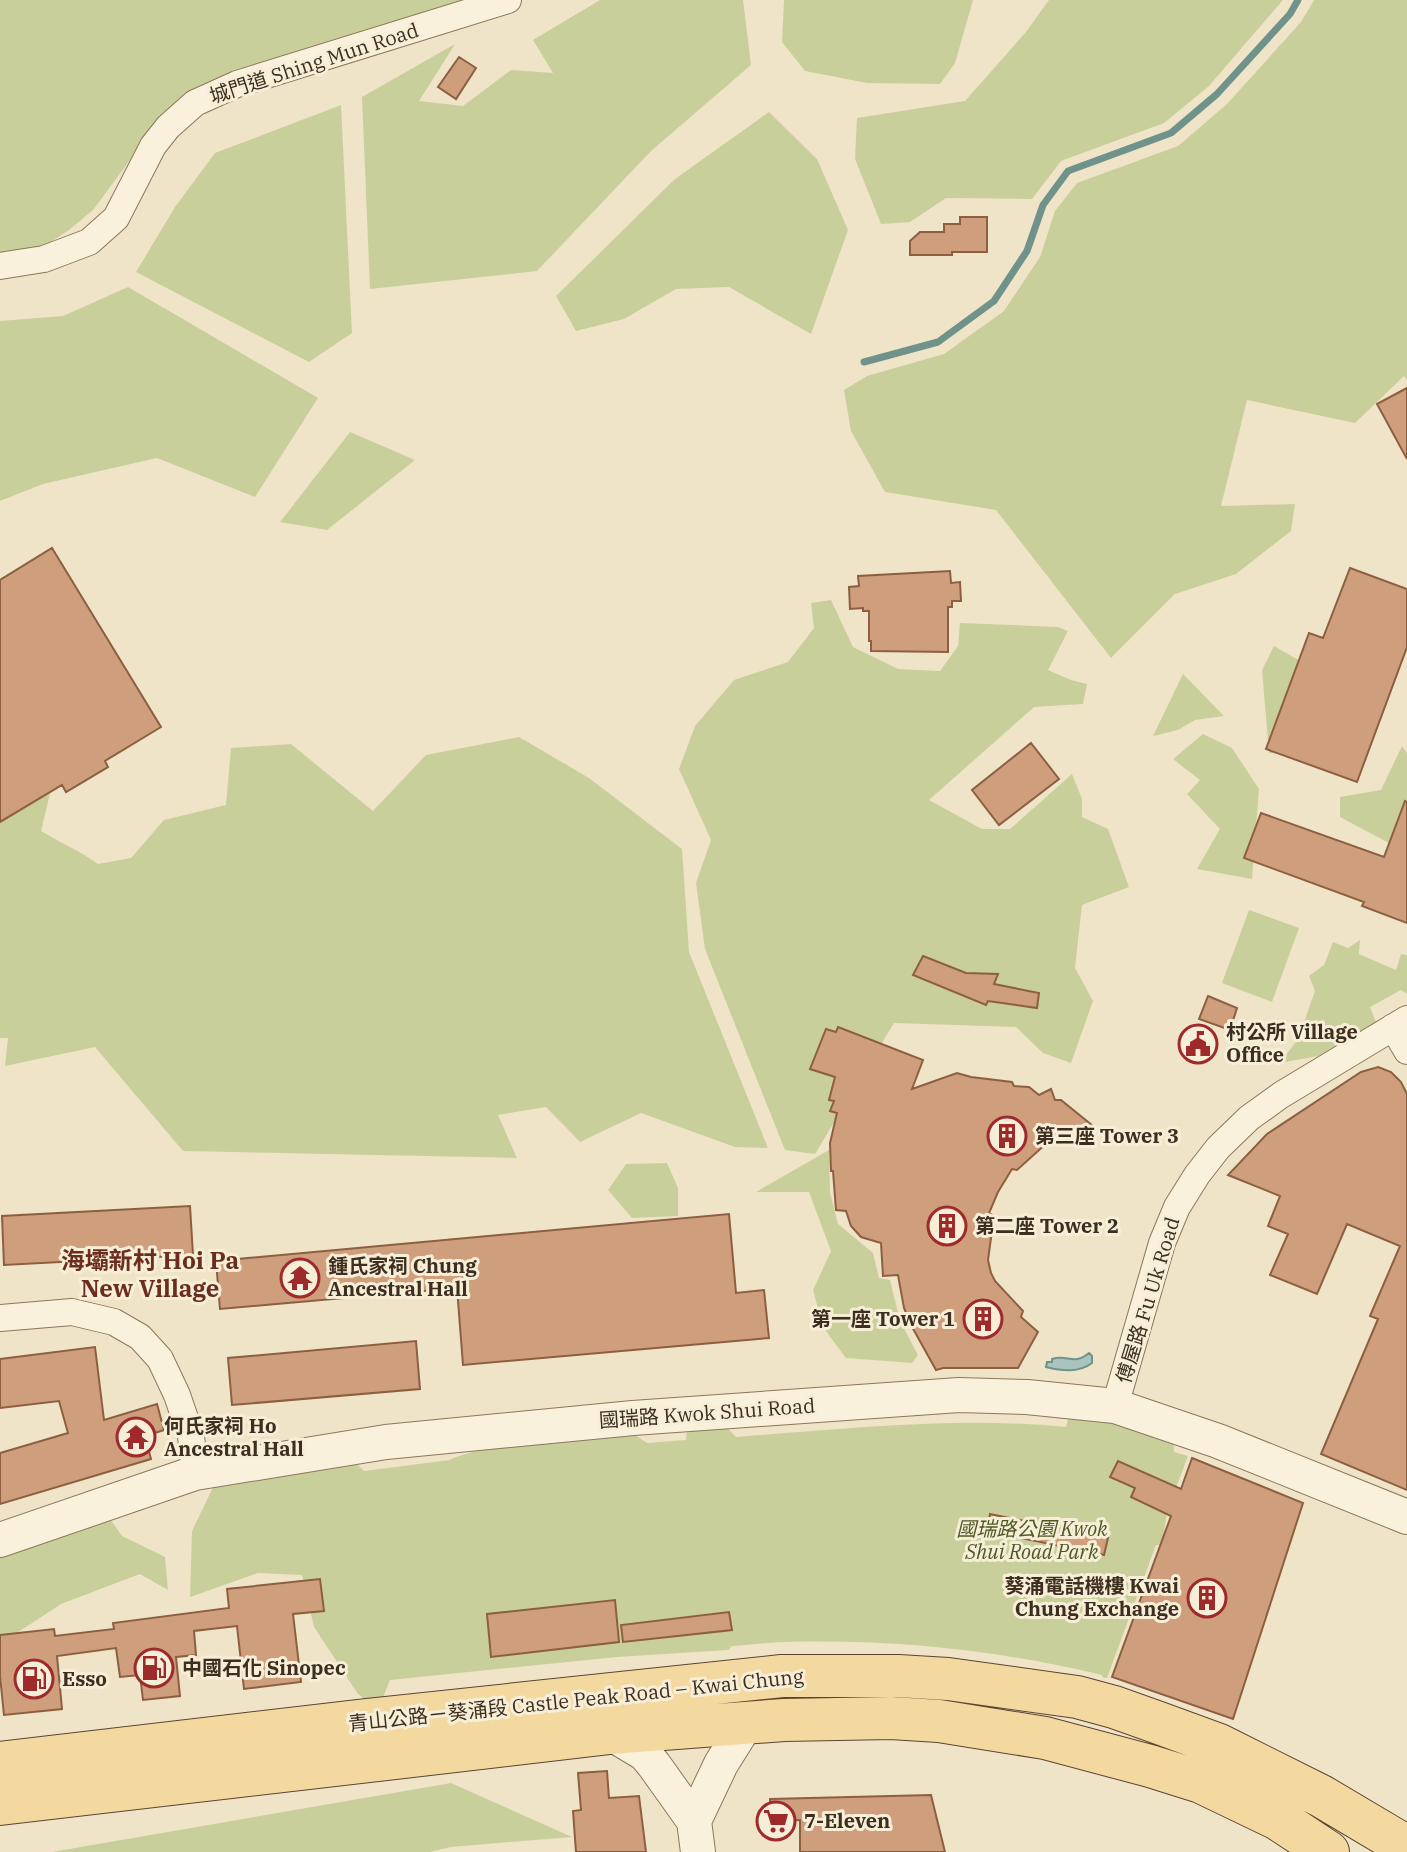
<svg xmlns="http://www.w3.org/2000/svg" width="1407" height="1852" viewBox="0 0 1407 1852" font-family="'IBM Plex Serif','Noto Sans TC',serif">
<rect width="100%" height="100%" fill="#f0e4c8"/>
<path fill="#c9cf9b" d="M0,0h474l-208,63 -121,77 -52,70 -24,20 -29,19 -40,7z
M600,0h143l8,65 -100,86 -114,120 -167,18 -8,-192 93,-53 -36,57 44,5 48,-36 42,3 -20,-33z
M784,0h189l-18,63 -15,21 -73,-1 -62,-12 -23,-29z
M1049,0h234l-74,86 -45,37 -103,38 -29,38 -86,-1 -36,24 -29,2 -26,-65 2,-41 108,-17 60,-68z
M1314,0h93v380l-3,-4 -49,47 -108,-23 -26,106 74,-2 -4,27 -55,43 -61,20 -64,64 -115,-148 -111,-18 -34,-61 -7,-41 23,-14 77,-22 60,-43 36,-54 15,-46 22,-28 101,-37 49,-42 74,-82z
M341,105l11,228 -43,29 -173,-90 39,-65 40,-54z
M769,112l48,47 31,71 -37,104 -82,-47 -53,2 -52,30 -48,12 -20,-35 119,-117z
M128,287l190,111 -63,99 -98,-39 -114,26 -43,17v-180l63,-5z
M350,432l65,28 -88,70 -47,-8z
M831,600l22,47 45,22 42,2 18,-25 2,-23 98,4 10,4 -20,39 23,10 16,4 -4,20 -49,3 -105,93 53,29h28l62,-55 10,25v18l26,12 21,58 -47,18 -7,63 18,33 -22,62 -28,-10 -27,-26 -122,-4 -79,131 -30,-4 -80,-201 -9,-66 15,-43 -32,-71 16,-43 39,-46 54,-18 26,-34 -3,-25z
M1274,646l26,15 5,96 -36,-4 -7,-83z
M1183,674l41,42 -29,4 -17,10 -25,6z
M1203,734l29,14 27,41 -7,90 -55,-10 23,-40 -33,-35 13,-14 -27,-21z
M519,737l70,41 93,71 7,103 79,196 -33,-1 -94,-34 -61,29 -34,-35 -48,8 19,43 -334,-7 -88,-104 -90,19 3,-28h-8v-270h56l-15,63c20,12 39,20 57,33l33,-6 33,-38 62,-15 5,-57 60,-4 82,67 53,-56z
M1402,746l5,7v79l-7,17 -60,-32v-20l41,-7z
M1249,910l50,18 -27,74 -50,-19z
M1360,940l-1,14 37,16 5,-16 6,1v39l-6,-4 -31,17 6,15 -58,34 -38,7 18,-24 17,-48 -6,-15 15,-11 9,-23 15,6z
M829,1150l1,42 8,32 35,29 6,25 11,2 10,41 18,34 -6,8 -66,-5 -23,-31 -10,-37 18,-39 -22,-59h-53z
M667,1163l11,25v28l-46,2 -24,-28 18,-26z
M1070,1412l45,10 58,17 1,13 14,4 -21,56 -5,33h-6l-49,133 -5,-1v-2c-105,-25 -208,-36 -316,-33 -18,0 -36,3 -54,4l-4,4 -111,7 -227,23 -12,30 -20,-16 -44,-67 -12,-52 -44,-2 -68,24 2,-66 38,-79 101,-14 33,33 86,-11 3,-2 54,-17 124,-9 16,11 39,-3 2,-18 30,-4 18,19c109,-8 220,-21 330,-10z
M108,1516l14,20 43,21 3,33 -28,-16 -79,30 -61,40v-94z
M451,1783l121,54 -121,10 -21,5h-378z"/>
<path fill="#a9c4bc" stroke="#6f938a" stroke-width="2" d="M1089,1353l3,3v7c-13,10 -30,8 -46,4l1,-5h5v-3c16,-5 21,7 37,-6z"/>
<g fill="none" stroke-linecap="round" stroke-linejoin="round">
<path stroke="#6f938a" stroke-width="7" d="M864,362l74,-20 56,-41 33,-50 16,-46 25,-34 103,-38 46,-39 73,-80 8,-14"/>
</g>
<path fill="#cf9f7d" stroke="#8d5f41" stroke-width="2" d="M459,57l17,11 -20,31 -18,-12z
M960,217h27v35h-35v3h-42v-14l10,-9h24v-8h16z
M1407,388v71l-30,-55z
M52,548l109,179 -56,34 3,6 -42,25 -4,-7 -62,37v-242z
M1350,568l57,21v58l-50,135 -91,-33 43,-116 14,5z
M950,571l1,12 9,-1 1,19h-9v6h-4v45l-77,-1v-10h-2v-30h-6v-3l-13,1 -1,-22 10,-1 -1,-10z
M1031,743l28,36 -60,46 -27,-35z
M1405,801l2,1v121l-45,-17 2,-4 -120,-44 17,-45 123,44z
M923,956l43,17 32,1 -4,10 45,9 -2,15 -49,-7 -2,4 -73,-30z
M1208,996l29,12 -7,22 -31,-11z
M838,1027l85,33 -11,29 45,-16 14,4 41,5 2,4 15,1 10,8 12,-6 4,11h6l32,26 -19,4 -26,12 -31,28 -5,-1 -14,23 -9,21 5,3 -6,44 3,13 4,8 28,30 -2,6 17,15 -20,36h-75l-7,2 -25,-45 -7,-17 -6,-33 -15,1 -2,-33 -20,-6 -10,-11 -5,-15 -10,-1 -3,-39h-2l-1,-28 7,-30 -7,-2 4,-10 -5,-1 6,-23 -25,-8 16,-40 10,3z
M1378,1067l13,5 10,10 6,12v396l-86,-36 57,-135 -8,-3 30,-70 -53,-22 -30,70 -47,-19 18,-41 -20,-8 12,-30 -52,-21 39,-41 94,-62z
M190,1206l3,49 -189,10 -2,-49z
M729,1214l7,79 28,-3 5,48 -306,27 -6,-77 -237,21 -4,-48z
M416,1341l4,48 -188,16 -4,-47z
M95,1347l9,73 53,-16 7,26 -19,6 6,23 -151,45v-51l68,-20 -9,-32 -59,7v-49z
M1192,1458l111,45 -70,216 -121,-42 59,-161 -40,-19 4,-9 -25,-11 8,-16 63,28z
M990,1514l118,24 -4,17 -117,-24z
M320,1579l4,32 -31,3 8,68 -57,7 -7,-63 -43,5 2,24 -20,2 4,39 -37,4 -3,-25 -20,2 -4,-29 -59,8 5,53 -58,6 -4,-39v-41l54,-6 1,7 59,-7 -1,-6 116,-15 -2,-19z
M615,1600l4,42 -128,15 -4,-43z
M729,1612l3,18 -109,12 -2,-17z
M607,1771l2,27 30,-2 7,56h-70l-3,-41 8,-1 -3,-37z
M931,1795l14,57h-145v-32l-30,1v-22z"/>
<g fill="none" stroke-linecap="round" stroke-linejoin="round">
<defs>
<path id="minor" d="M0,266l44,-7 45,-17 27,-24 37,-72 15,-19 27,-24 42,-19 271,-84
M1393,1027l14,24
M0,1318l72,-6 42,10 26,15 20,22 17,36 14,41 4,37
M1115,1406l47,-163 15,-36 20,-32 21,-27 31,-30 32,-23 126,-76"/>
<path id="tertiary" d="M0,1540l195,-67 191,-31 247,-24 326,-23 68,2 88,9 103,35 189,76
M610,1733l35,21 9,11 40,56 4,31
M694,1821l27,-57 25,-40"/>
<path id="primary" d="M0,1763l366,-43 416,-44h116l50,3 129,18 37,10 45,16 60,22 102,51 86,51
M0,1804l610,-71 174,-13 107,-2 48,3 106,17 105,28 51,16 77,37 50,33"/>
</defs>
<use href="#minor" stroke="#8d765c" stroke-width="28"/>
<use href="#tertiary" stroke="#8d765c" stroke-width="36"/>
<use href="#primary" stroke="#5b4430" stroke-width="44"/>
<use href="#minor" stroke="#faf1dc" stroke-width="26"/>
<use href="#tertiary" stroke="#faf1dc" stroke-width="34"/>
<use href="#primary" stroke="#f3d9a0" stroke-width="42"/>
</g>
<defs>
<symbol id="civic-ring" viewBox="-11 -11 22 22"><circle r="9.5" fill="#f7eed8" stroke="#9e2a2b" stroke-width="1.5"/><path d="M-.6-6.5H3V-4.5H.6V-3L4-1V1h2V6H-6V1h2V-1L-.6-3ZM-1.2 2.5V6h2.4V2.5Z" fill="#9e2a2b"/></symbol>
<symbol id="building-ring" viewBox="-11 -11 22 22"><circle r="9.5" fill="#f7eed8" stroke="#9e2a2b" stroke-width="1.5"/><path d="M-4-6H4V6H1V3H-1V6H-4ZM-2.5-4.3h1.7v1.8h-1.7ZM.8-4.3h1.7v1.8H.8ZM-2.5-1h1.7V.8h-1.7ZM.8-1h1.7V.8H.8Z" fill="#9e2a2b"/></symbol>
<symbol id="temple-ring" viewBox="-11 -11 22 22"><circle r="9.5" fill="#f7eed8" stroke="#9e2a2b" stroke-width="1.5"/><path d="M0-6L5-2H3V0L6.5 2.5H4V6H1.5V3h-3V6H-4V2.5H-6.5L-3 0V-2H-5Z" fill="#9e2a2b"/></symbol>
<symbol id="fuel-ring" viewBox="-11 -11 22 22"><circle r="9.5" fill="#f7eed8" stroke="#9e2a2b" stroke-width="1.5"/><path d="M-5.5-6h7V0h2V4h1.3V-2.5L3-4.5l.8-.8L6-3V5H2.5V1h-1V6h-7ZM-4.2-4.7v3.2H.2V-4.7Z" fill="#9e2a2b"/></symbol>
<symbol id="supermarket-ring" viewBox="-11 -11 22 22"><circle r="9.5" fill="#f7eed8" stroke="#9e2a2b" stroke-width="1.5"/><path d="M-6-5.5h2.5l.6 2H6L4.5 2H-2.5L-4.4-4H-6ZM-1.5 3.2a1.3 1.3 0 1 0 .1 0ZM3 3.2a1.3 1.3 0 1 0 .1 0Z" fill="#9e2a2b"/></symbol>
</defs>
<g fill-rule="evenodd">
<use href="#civic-ring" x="1176" y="1022" width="44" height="44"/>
<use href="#building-ring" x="985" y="1114" width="44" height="44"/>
<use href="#building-ring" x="925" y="1204" width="44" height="44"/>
<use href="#temple-ring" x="278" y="1256" width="44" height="44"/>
<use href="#building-ring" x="961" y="1297" width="44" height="44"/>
<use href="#temple-ring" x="114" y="1415" width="44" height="44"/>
<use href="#building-ring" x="1185" y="1576" width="44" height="44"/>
<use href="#fuel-ring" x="132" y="1646" width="44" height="44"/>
<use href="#fuel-ring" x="12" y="1657" width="44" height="44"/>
<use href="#supermarket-ring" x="754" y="1799" width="44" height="44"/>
</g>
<g text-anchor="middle" stroke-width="6" stroke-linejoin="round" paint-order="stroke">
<g font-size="20" fill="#3d2e20" stroke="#f7eed8">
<text transform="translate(314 63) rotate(-18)" y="7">城門道 Shing Mun Road</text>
<text transform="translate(1148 1300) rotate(-73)" y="7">傅屋路 Fu Uk Road</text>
<text transform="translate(707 1413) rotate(-4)" y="7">國瑞路 Kwok Shui Road</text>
<text transform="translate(576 1700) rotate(-6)" y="7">青山公路－葵涌段 Castle Peak Road – Kwai Chung</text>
</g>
<g font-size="20" font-weight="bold" fill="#3d2e20" stroke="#f7eed8" text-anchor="start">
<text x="1226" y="1039">村公所 Village<tspan x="1226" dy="23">Office</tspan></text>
<text x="1035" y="1143">第三座 Tower 3</text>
<text x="975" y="1233">第二座 Tower 2</text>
<text x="328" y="1273">鍾氏家祠 Chung<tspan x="328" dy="23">Ancestral Hall</tspan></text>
<text x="955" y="1326" text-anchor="end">第一座 Tower 1</text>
<text x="164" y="1433">何氏家祠 Ho<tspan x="164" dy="23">Ancestral Hall</tspan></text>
<text x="1179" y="1593" text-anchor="end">葵涌電話機樓 Kwai<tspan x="1179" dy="23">Chung Exchange</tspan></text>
<text x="182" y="1675">中國石化 Sinopec</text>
<text x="62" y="1686">Esso</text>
<text x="804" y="1828">7-Eleven</text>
</g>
<g font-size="20" font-style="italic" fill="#4d5a26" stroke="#f7eed8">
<text x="1032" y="1536">國瑞路公園 Kwok<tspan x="1032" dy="23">Shui Road Park</tspan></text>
</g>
<g font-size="24" font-weight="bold" fill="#6b2e1e" stroke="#f7eed8">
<text x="150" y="1269">海壩新村 Hoi Pa<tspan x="150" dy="28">New Village</tspan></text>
</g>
</g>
</svg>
